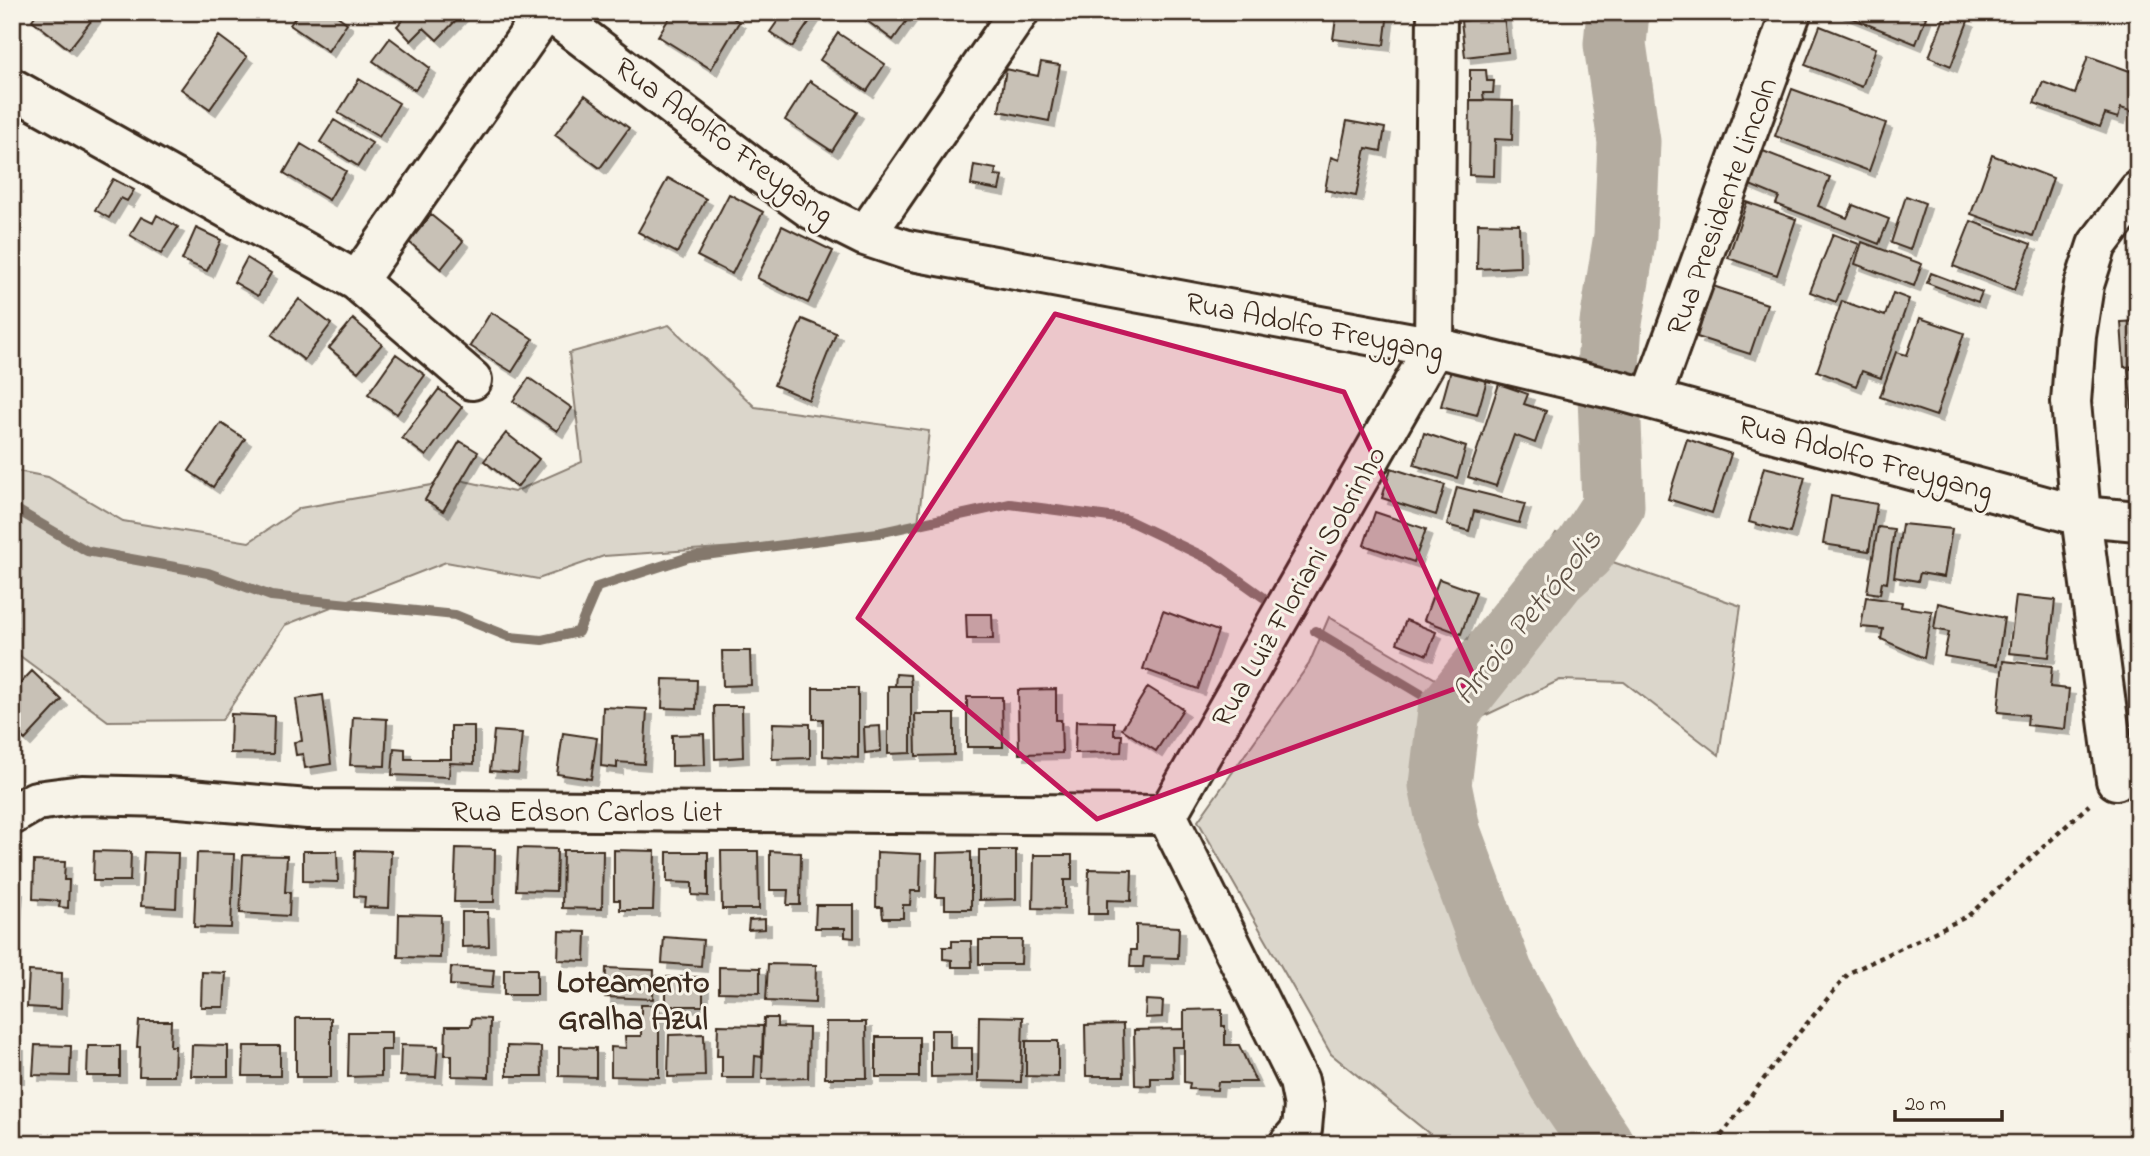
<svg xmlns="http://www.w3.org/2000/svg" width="2150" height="1156" viewBox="0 0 2150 1156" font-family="'Indie Flower',sans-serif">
<defs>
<filter id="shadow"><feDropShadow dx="6" dy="6" stdDeviation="0" flood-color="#0004"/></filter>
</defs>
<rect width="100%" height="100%" fill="#f7f3e8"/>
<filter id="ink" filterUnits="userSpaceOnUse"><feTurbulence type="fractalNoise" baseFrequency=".0143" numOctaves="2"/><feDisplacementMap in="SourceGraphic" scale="14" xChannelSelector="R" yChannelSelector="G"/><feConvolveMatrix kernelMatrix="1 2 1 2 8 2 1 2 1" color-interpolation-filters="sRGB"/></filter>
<g filter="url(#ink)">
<path fill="#dbd6cb" stroke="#8b8074" stroke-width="2" d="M669,325l86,82 174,24 -11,92 -49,15 -265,18 -66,23 -92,-17 -161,63 -63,95 -114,1 -96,-71v-180l36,7 75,44 126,21 51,-34 160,-28 54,12 68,-30 -13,-109z
M1556,533l51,27 134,46 -22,149 -95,-73 -64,-2 -131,62 -3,61 109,220 53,78 3,43h-149l-111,-90 -133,-233 111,-157 20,-47 122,71 35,-42z"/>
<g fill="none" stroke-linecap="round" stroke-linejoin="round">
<path stroke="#84786c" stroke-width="10" d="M12,507l75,44 121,22 63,23 184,19 55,22 32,3 36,-8 19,-45 92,-30 189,-24 132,-29 115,15 86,41 52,37
M1315,631l134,80"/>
<path stroke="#b4aca0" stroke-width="63" d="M1602,1144l-42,-62 -58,-108 -52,-140 -10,-49 9,-74 107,-135 28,-25 29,-45 -5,-139 3,-44 14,-87 4,-94 -14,-98 3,-32"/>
</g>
<path fill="#c8c1b6" stroke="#3b2a1e" stroke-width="2" filter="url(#shadow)" d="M38,12h60l-29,37 -37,-29z
M299,12h33l15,11 -19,28 -38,-26z
M410,12h54l-27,28 -13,-12 -13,13 -14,-15z
M673,12h51l15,10 -28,47 -53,-33z
M784,12h32l-24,35 -22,-15z
M855,12h58l-20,28z
M1337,12h51l-4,33 -51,-6z
M1837,12h78l11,5 -10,27z
M1946,13l22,8 -17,45 -22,-9z
M1504,16l4,36 -43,5 -4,-36z
M1820,26l56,22 -14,39 -57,-22z
M838,33l47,31 -18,27 -47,-31z
M219,36l28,21 -37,52 -29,-20z
M390,38l40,30 -15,22 -42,-29z
M2088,56l50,18v34l-2,5 -15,-5 -3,10 -13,-4 -5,13 -66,-24 9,-21 32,12z
M1041,62l19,3 -11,56 -50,-10 7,-42 32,7z
M1470,70h16l1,11h7l-1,12h-10l1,7h-14z
M359,79l40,24 -20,34 -41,-24z
M810,81l47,31 -25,39 -47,-31z
M1792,89l94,34 -17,48 -94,-35z
M585,95l44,33 -29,40 -45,-33z
M1470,100l43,1 -1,39 -17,-1 -1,37 -25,-1z
M334,120l38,23 -14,23 -38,-24z
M1347,121l38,7 -4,23 -15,-3 -10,48 -31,-6 6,-33 8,3z
M301,144l45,27 -17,29 -45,-27z
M1763,151l67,26 -12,29 29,12 6,-13 36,14 -10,25 -103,-40 3,-7 -34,-14 5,-13 5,2z
M1992,155l61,23 -20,58 -62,-22z
M974,165l22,4 -1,6 7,1 -3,14 -28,-5z
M668,178l38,21 -29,54 -39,-21z
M113,179l21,11 -7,11 -6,-3 -12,20 -14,-8z
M729,194l34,18 -31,62 -35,-18z
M1906,196l19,7 -15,47 -19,-7z
M1747,202l49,17 -19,56 -49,-17z
M157,215l21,12 -17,27 -31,-19 11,-18 12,6z
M431,215l32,26 -22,28 -32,-27z
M1971,221l60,23 -17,46 -61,-24z
M1478,223l41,1 1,43 -43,2z
M782,226l51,25 -25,52 -51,-25z
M196,228l25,12 -14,31 -25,-11z
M1833,234l26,10 -23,58 -26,-10z
M1862,242l60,22 -8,22 -59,-22z
M247,258l24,15 -13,23 -24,-14z
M1931,273l51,19 -4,10 -51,-19z
M1713,286l54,18 -17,50 -53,-17z
M1893,293l16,6 -28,79 -19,-7 -6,15 -39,-15 25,-70 43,15z
M299,299l32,25 -27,36 -32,-25z
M491,312l42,27 -21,33 -42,-26z
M1920,318l44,15 -28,83 -56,-19 16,-45 11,3z
M353,319l29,25 -24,28 -29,-24z
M802,319l34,14 -27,67 -35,-15z
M2138,321v45l-14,1 -3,-45z
M396,354l29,21 -28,39 -29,-20z
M2138,368v41l-6,1 -4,-41z
M1451,370l36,10 -10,35 -36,-9z
M529,378l43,30 -15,23 -44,-30z
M1499,384l29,10 -4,10 22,7 -11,32 -21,-8 -18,51 -28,-9z
M439,389l23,18 -36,49 -24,-18z
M221,423l24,16 -32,48 -24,-16z
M506,433l33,26 -22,28 -33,-26z
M1424,433l42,14 -9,31 -43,-13z
M1687,439l44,15 -19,59 -44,-14z
M460,441l18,11 -35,59 -18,-11z
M1764,467l41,10 -15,56 -41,-11z
M1391,468l54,17 -9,30 -54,-17z
M1457,487l68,17 -6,19 -45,-12 -5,20 -22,-6z
M1831,496l46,8 -8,47 -46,-7z
M1375,512l51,17 -12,33 -50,-17z
M1902,524l50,5 -8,48 -24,-4 -2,8 -24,-4z
M1878,527l16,2 -7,54 -5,-1 -2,12 -13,-2z
M1439,579l37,13 -15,42 -37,-14z
M2016,596l39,4 -6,57 -40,-4z
M1866,597l36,5 -1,5 31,4 -8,47 -43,-19 2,-10 -22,-2z
M1938,603l66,15 -7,47 -53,-9 5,-24 -15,-3z
M1163,611l55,20 -20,58 -55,-20z
M966,614h26l1,25h-26z
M1406,620l30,12 -9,23 -30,-12z
M722,651h28l1,34 -28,1z
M2003,661l49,5 -2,21 19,2 -4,40 -38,-4 1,-10 -30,-3z
M32,671l30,29 -37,40 -13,-12v-36z
M896,674l14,1 1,11h-16z
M663,679l34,1 -1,29 -34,-1z
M888,686h23v67l-23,1z
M1148,687l35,22 -27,42 -34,-22z
M813,688h45v70l-35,-2v-37h-10z
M1056,689v31h5l1,33 -43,1 -1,-64z
M323,695l8,69 -26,4 -2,-14 -7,1 -2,-13 8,-1 -6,-42z
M967,697h35l1,50h-36z
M714,706h28l1,51 -28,2z
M603,707l44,2 -3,55 -27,-2v6l-16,-2z
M231,714l43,2 -1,38 -43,-1z
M915,714h39v41l-38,1z
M353,717l34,2 -2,47 -35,-1z
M1076,721l38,1v13h8l-1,17 -46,1z
M773,723l37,1v34l-38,1z
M451,726h23v38l-24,-1 -1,14 -57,-2 2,-27 11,1v10h46z
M880,726l1,25 -16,2 -1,-26z
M494,731l28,2 -4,40 -28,-2z
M563,733l34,5 -6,41 -34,-5z
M704,734l1,31 -33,1v-31z
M456,848l39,1 -1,53h-40z
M518,848l39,1 -1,42 -40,-1z
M355,850l36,1 -2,57 -25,-1 1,-10 -11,-1z
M563,850h40l-1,59 -40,-1z
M614,850l41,1 -2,59h-33v-10h-6z
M979,850h37v49l-37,1z
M94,851l37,1 -1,29h-37z
M303,851h34l1,31 -35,-1z
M721,851h37l1,58h-37z
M770,851l31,2 -1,52h-13l1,-15h-18z
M144,852l34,1 -2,55 -35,-2z
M667,852h41v44l-16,-1v-12l-25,-1z
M877,852l44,2 -1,37h-9l-1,14h-7v13h-20l-1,-11h-6z
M971,852v57h-26v-12h-9l1,-44z
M197,853l37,1 -3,74 -37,-1z
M243,855l44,1 -2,36h5l-1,24 -49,-3z
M1034,855h38v25h-8v29l-31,-1z
M34,861l31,1 -1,18h5l-1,28 -9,-1 1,-6 -27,-2z
M1089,869l43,1 -1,31 -24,-1v14h-19z
M12,889h5l-3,42h-2z
M816,905h38v33l-9,-1v-9h-30z
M462,912h26l1,34 -27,1z
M399,914l42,1 -1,43 -42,-1z
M765,919v10l-17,1 1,-10z
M1136,925l43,2 -1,31 -34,-1 -1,10h-13l1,-17h5z
M559,931l27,1 -1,29 -27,-1z
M664,937l39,3 -2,26 -39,-3z
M979,940h43l-1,24h-42z
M952,941h19l1,26h-20v-7l-9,-1v-12h9z
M768,964l48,1 -1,38 -49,-2z
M451,967l43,3 -2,18 -42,-3z
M719,967l41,1v25l-41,-1z
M606,968l48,2 -1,29 -48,-2z
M504,969h33v26h-33z
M29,971l33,2 -1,36 -34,-2z
M202,972l24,1 -2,34h-23z
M666,977h37v29h-37z
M1146,1000l17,1 -1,16 -17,1z
M641,1005h18v72l-48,-1v-29l15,1 -1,-12h16z
M1222,1009v17h3v19h14l17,37h-38l-1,8 -28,-1 1,-6 -6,-1v-72z
M979,1016l44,1 -2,65 -43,-1z
M296,1018h35v59h-35z
M472,1018l18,1 -1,58 -37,-1v-21h-7l1,-29h25z
M764,1018h13v9l32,1 -1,50 -46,1z
M139,1021h32l-1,25h5l-1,30h-35l1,-29h-3z
M826,1022h40l1,56h-42z
M1123,1024l1,52h-38l-1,-51z
M718,1025l45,1 -1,31 -7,-1 -1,22h-32v-22h-5z
M1184,1029v18h-12l1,31h-22v8l-16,-1 -1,-55z
M931,1030h19v18h22v28l-41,1z
M349,1032h42v18h-10v26l-33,1z
M704,1034l1,42 -37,1 1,-42z
M876,1037h43v40h-43z
M1026,1041h32v36l-32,-1z
M12,1045h6v32h-6z
M35,1045l36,1 -1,30 -37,-1z
M192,1045l36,1v30h-37z
M401,1045l37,1 -2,31 -36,-1z
M88,1046h32v30h-33z
M244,1046h36v30h-37z
M507,1046l34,1 1,29h-35z
M559,1047l37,1v29l-37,-1z"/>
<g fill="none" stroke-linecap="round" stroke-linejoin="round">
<defs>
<path id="street" d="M550,12l210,161 51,36 54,27 42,14 527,97 3,-335
M12,88l345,193 115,99
M865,236l154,-224
M357,281l188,-269
M1651,399l140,-386
M2116,780l-35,-264 -10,-114 5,-66 8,-51 13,-40 41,-54
M12,815l24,-14 46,-6 85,2 141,12 859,6"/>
<path id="secondary" d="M1289,1144l13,-15 2,-23 -5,-25 -132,-266 267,-468 190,45 457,124 57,5"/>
</defs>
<use href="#street" stroke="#3b2a1e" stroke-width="44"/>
<use href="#secondary" stroke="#3b2a1e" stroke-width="44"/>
<path stroke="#3b2a1e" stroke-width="4.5" stroke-dasharray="5 5" stroke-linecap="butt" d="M1715,1144l78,-104 56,-67 119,-57 121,-111"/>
<use href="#street" stroke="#f7f3e8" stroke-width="38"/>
<use href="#secondary" stroke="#f7f3e8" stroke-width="38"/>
</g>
</g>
<path fill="#c2185b" fill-opacity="0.2" stroke="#c2185b" stroke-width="5" stroke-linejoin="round" d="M1055,314l289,78 132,289 -379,138 -239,-201z"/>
<g text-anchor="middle" stroke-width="6" stroke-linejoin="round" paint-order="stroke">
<g font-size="30" fill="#3b2a1e" stroke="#f7f3e8">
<text transform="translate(725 140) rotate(36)" y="10">Rua Adolfo Freygang</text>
<text transform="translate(1721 206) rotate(-70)" y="10">Rua Presidente Lincoln</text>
<text transform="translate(1315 326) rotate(11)" y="10">Rua Adolfo Freygang</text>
<text transform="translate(1866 457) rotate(15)" y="10">Rua Adolfo Freygang</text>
<text transform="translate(1298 586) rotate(-60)" y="10">Rua Luiz Floriani Sobrinho</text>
<text x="587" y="821">Rua Edson Carlos Liet</text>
</g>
<g font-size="32" font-style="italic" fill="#5f5145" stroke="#f7f3e8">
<text transform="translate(1526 616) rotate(-51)" y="11">Arroio Petrópolis</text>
</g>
<g font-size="32" font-weight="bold" fill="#3b2a1e" stroke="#f7f3e8">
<text x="633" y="992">Loteamento<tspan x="633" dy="37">Gralha Azul</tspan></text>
</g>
</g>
<rect width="2150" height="1156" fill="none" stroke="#f7f3e8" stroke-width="42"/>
<rect x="21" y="21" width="2108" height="1114" fill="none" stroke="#3b2a1e" stroke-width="2.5" filter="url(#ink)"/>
<path d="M1895 1110v10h107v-10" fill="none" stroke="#3b2a1e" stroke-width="3.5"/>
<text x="1905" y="1110" font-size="21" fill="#3b2a1e" stroke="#f7f3e8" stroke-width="5" paint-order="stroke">20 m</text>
</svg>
